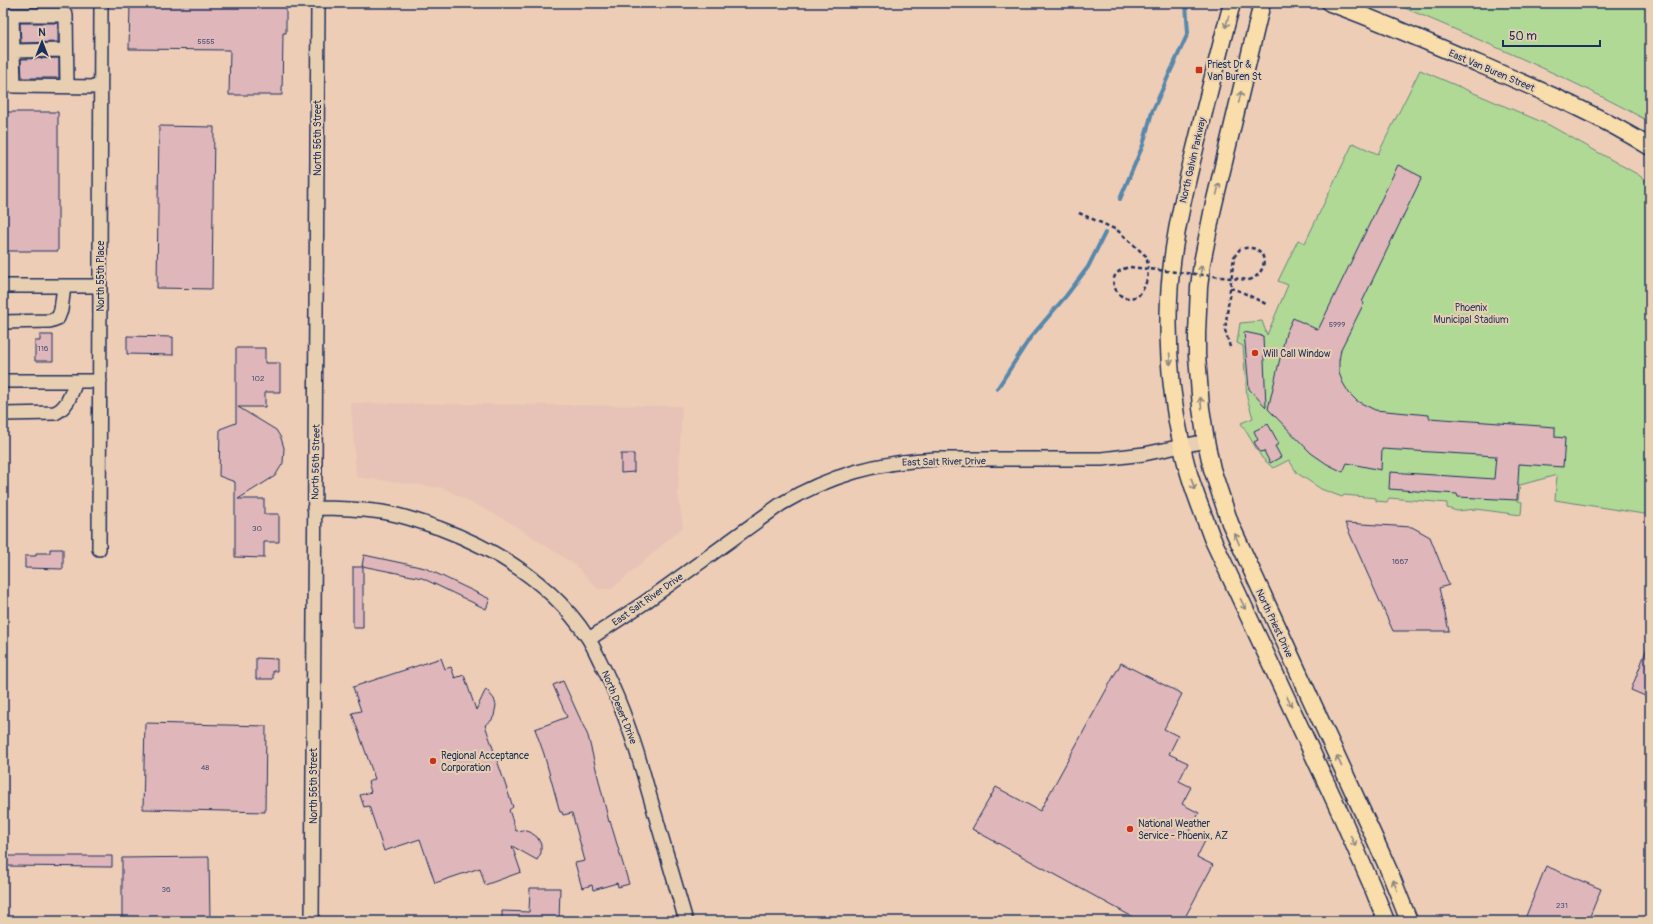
<svg xmlns="http://www.w3.org/2000/svg" width="1653" height="924" viewBox="0 0 1653 924" font-family="Pangolin,sans-serif">
<rect width="100%" height="100%" fill="#eecdb7"/>
<filter id="ink" filterUnits="userSpaceOnUse"><feTurbulence type="fractalNoise" baseFrequency=".025" numOctaves="2"/><feDisplacementMap in="SourceGraphic" scale="8" xChannelSelector="R" yChannelSelector="G"/><feConvolveMatrix kernelMatrix="1 2 1 2 8 2 1 2 1" color-interpolation-filters="sRGB"/></filter>
<g filter="url(#ink)">
<path fill="#e6c3b6" d="M351,403l331,3 -4,87 5,34 -71,62h-14l-23,-24 -64,-42 -68,-35 -87,-11z"/>
<path fill="#b0d996" stroke="#66847a" d="M1393,3h257v119c-83,-46 -170,-82 -257,-119z
M1420,70l129,55 88,49 13,9v332l-95,-15 2,-25 -37,10 -2,16 4,1 -1,13 -45,-6 -19,2 -10,-3v-5l-58,-5 -2,4 -11,-1v-3l-32,-3 -2,2 -21,-8 -24,-16 -8,-13 -16,8 -11,-10 -21,-35 12,-5 -6,-20 -4,-52 -6,-3 3,-20 22,-2 5,14 21,-50 -10,-4 20,-41 7,3 48,-100 25,11z"/>
<g fill="none" stroke-linecap="round" stroke-linejoin="round">
<path stroke="#5788ac" stroke-width="4" d="M1120,199l23,-54 9,-33 36,-79 -2,-30
M997,389l33,-51 36,-42 22,-29 17,-34"/>
</g>
<path fill="#dfb7ba" stroke="#1b2f5e" d="M130,3h156v30h-3l-1,62h-53l1,-45 -101,-1z
M20,23h38v19l-37,1z
M59,58v20h-37l-1,-19z
M3,112h55v139h-55z
M159,126l55,1 -2,162 -55,-1z
M1398,165l24,12 -60,125 2,1 -23,46 -2,12v12l4,10 6,10 8,8 18,9 54,5v3l126,9v10l10,1 -2,29 -44,-3 -2,36 -59,-3 -1,-3 -68,-5 1,-17 104,7 2,-23 -114,-7 -1,21 -34,-7 -4,9 -16,-8 -16,-11 -43,-44 18,-76 7,-15 25,12z
M1244,332l19,4 3,71 -17,-18z
M40,335h13v26h-18v-20h5z
M127,336l46,1v18l-46,-1z
M236,348h29v15h15v29h-15v15h-27l38,23 5,8 3,10 -1,15 -8,13 -37,23h26v15h15v28h-15v16l-29,-1v-75l-16,-6 1,-47 16,-6z
M1268,424l11,20 -4,2 6,11 -11,6 -6,-12 -4,1 -6,-10 4,-2 -4,-9z
M621,454h13v18l-13,1z
M1345,523l67,4 18,10 19,48 -10,3 10,43h-56z
M50,549h13v20l-38,-1v-12h11v-3h14z
M364,555l61,13 65,31 -4,10 -64,-31 -60,-12z
M353,567h10v61h-10z
M1649,643h1v55l-19,-8z
M256,658l21,1v12h-4v8h-17z
M441,658l4,11 6,-2 4,11 9,-3 12,35 10,-21 8,10 2,6 -2,11 -3,5 -6,4 28,82 -4,3 7,21 7,-1 7,2 7,5 4,7v9l-4,7 -25,-14 9,26 -36,13 -5,-17 -45,15 -15,-44 -36,12 -15,-45 -5,1 -4,-12 11,-3 -3,-10 7,-3 -23,-66 9,-2 -8,-24z
M1121,663l61,31 -18,35 14,7 -9,18 19,9 -9,18 12,6 -9,17 17,9 -9,18 16,8 -9,18 16,8 -30,56h-43l-168,-92 24,-42 44,24z
M563,681l25,55 21,86 1,-1 19,63 -11,3 -1,-4 -24,7 -1,-5 -10,3 -7,-25 10,-2 -13,-48 -9,2 -1,-3h-2l-16,-58 -9,-25 32,-12 -14,-32z
M145,723l121,3 -1,86 -122,-3z
M3,856h109v11l-109,-1z
M209,857l1,64h-88v-63z
M1546,866l55,23 -13,32h-64z
M530,888h30l-1,33h-57v-10l27,1z"/>
<g fill="none" stroke-linecap="round" stroke-linejoin="round">
<defs>
<path id="minor" d="M13,51l53,-1
M67,86l-1,-71h-54l2,71 86,1
M3,286h97
M3,322l47,-1 8,-3 3,-8 3,-24
M3,381h97
M3,414l52,-1c13,-6 16,-19 21,-32
M314,508c23,0 46,1 68,4 20,3 39,10 57,16 59,22 114,56 149,110 5,8 9,17 13,25 21,40 35,83 47,127 13,44 25,87 38,131
M99,549l2,-546
M589,639l55,-36 137,-99c49,-29 98,-42 154,-45h167l42,-5 62,-13
M312,921l6,-918"/>
<path id="major" d="M1232,3c-14,53 -27,105 -40,158 -11,46 -21,91 -23,137 -2,49 2,100 13,148 6,31 19,62 30,92l125,268 35,80 14,35
M1262,3l-49,205 -11,55 -3,24 -2,47v21l4,53 5,33 6,28 18,54 144,314 16,36 19,48
M1330,3c51,18 99,40 149,61 58,25 117,49 171,83"/>
</defs>
<use href="#minor" stroke="#1b2f5e" stroke-width="16"/>
<use href="#major" stroke="#1b2f5e" stroke-width="19"/>
<path stroke="#1b2f5e" stroke-width="2.5" stroke-dasharray="4 3" stroke-linecap="butt" d="M1079,213l38,17 29,26c4,14 2,31 -9,41l-13,1c-16,-11 -14,-27 6,-31
M1230,288l10,3 28,14
M1230,347l-5,-17 1,-8 8,-65 6,-8c3,0 6,-2 9,-1 21,0 18,27 0,32"/>
<use href="#minor" stroke="#e9cfb1" stroke-width="13"/>
<use href="#major" stroke="#f9ddab" stroke-width="16"/>
<path stroke="#1b2f5e" stroke-width="2.5" stroke-dasharray="4 3" stroke-linecap="butt" d="M1130,267l119,13"/>
</g>
<defs><path id="oneway-shaft" d="M-6 0H5M1.5-3L5.5 0L1.5 3" fill="none" stroke-width="1.6" stroke-linecap="round" stroke-linejoin="round"/></defs>
<g stroke="#8a8684">
<use href="#oneway-shaft" transform="translate(1227 22) rotate(105)"/>
<use href="#oneway-shaft" transform="translate(1240 97) rotate(-77)"/>
<use href="#oneway-shaft" transform="translate(1218 189) rotate(-76)"/>
<use href="#oneway-shaft" transform="translate(1201 271) rotate(-82)"/>
<use href="#oneway-shaft" transform="translate(1170 359) rotate(86)"/>
<use href="#oneway-shaft" transform="translate(1201 403) rotate(-96)"/>
<use href="#oneway-shaft" transform="translate(1193 484) rotate(74)"/>
<use href="#oneway-shaft" transform="translate(1237 539) rotate(-112)"/>
<use href="#oneway-shaft" transform="translate(1243 604) rotate(64)"/>
<use href="#oneway-shaft" transform="translate(1289 701) rotate(65)"/>
<use href="#oneway-shaft" transform="translate(1339 761) rotate(-115)"/>
<use href="#oneway-shaft" transform="translate(1353 841) rotate(66)"/>
<use href="#oneway-shaft" transform="translate(1395 885) rotate(-112)"/>
</g>
</g>
<g fill="#c8321e" stroke="#e9cfb1" stroke-width="1.5">
<rect x="1195" y="66" width="8" height="8" rx="2"/>
<circle cx="1255" cy="353" r="4"/>
<circle cx="433" cy="761" r="4"/>
<circle cx="1130" cy="829" r="4"/>
</g>
<g text-anchor="middle" stroke-width="4" stroke-linejoin="round" paint-order="stroke">
<g font-size="8" fill="#4c5175">
<text x="206" y="44">5555</text>
<text x="1337" y="327">5999</text>
<text x="43" y="351">116</text>
<text x="258" y="381">102</text>
<text x="257" y="531">30</text>
<text x="1400" y="564">1667</text>
<text x="205" y="770">48</text>
<text x="166" y="892">36</text>
<text x="1562" y="908">231</text>
</g>
<g font-size="10" fill="#1b2f5e" stroke="#e9cfb1" text-anchor="start">
<text x="1207" y="68">Priest Dr &amp;<tspan x="1207" dy="12">Van Buren St</tspan></text>
<text x="1263" y="357">Will Call Window</text>
<text x="441" y="759">Regional Acceptance<tspan x="441" dy="12">Corporation</tspan></text>
<text x="1138" y="827">National Weather<tspan x="1138" dy="12">Service - Phoenix, AZ</tspan></text>
</g>
<g font-size="10" fill="#1b2f5e" stroke="#e9cfb1">
<text transform="translate(1492 70) rotate(23)" y="4">East Van Buren Street</text>
<text transform="translate(317 138) rotate(-90)" y="4">North 56th Street</text>
<text transform="translate(1192 160) rotate(-77)" y="4">North Galvin Parkway</text>
<text transform="translate(100 276) rotate(-90)" y="4">North 55th Place</text>
<text transform="translate(944 461) rotate(-1)" y="4">East Salt River Drive</text>
<text transform="translate(315 462) rotate(-89)" y="4">North 56th Street</text>
<text transform="translate(647 599) rotate(-35)" y="4">East Salt River Drive</text>
<text transform="translate(1275 623) rotate(65)" y="4">North Priest Drive</text>
<text transform="translate(620 707) rotate(68)" y="4">North Desert Drive</text>
<text transform="translate(313 786) rotate(-90)" y="4">North 56th Street</text>
</g>
<g font-size="10" fill="#2a4064" stroke="#e9cfb1">
<text x="1471" y="311">Phoenix<tspan x="1471" dy="12">Municipal Stadium</tspan></text>
</g>
</g>
<rect width="1653" height="924" fill="none" stroke="#e9cfb1" stroke-width="16"/>
<rect x="8" y="8" width="1637" height="908" fill="none" stroke="#1b2f5e" stroke-width="1.5" filter="url(#ink)"/>
<g transform="translate(42 42)" stroke="#e9cfb1" stroke-width="3" paint-order="stroke">
<path d="M0-3L7 15L0 10L-7 15Z" fill="#1b2f5e"/>
<text y="-6" font-size="11" font-weight="bold" text-anchor="middle" fill="#1b2f5e">N</text>
</g>
<path d="M1503 40v6h97v-6" fill="none" stroke="#1b2f5e" stroke-width="2"/>
<text x="1509" y="40" font-size="12" fill="#1b2f5e" stroke="#e9cfb1" stroke-width="3" paint-order="stroke">50 m</text>
</svg>
